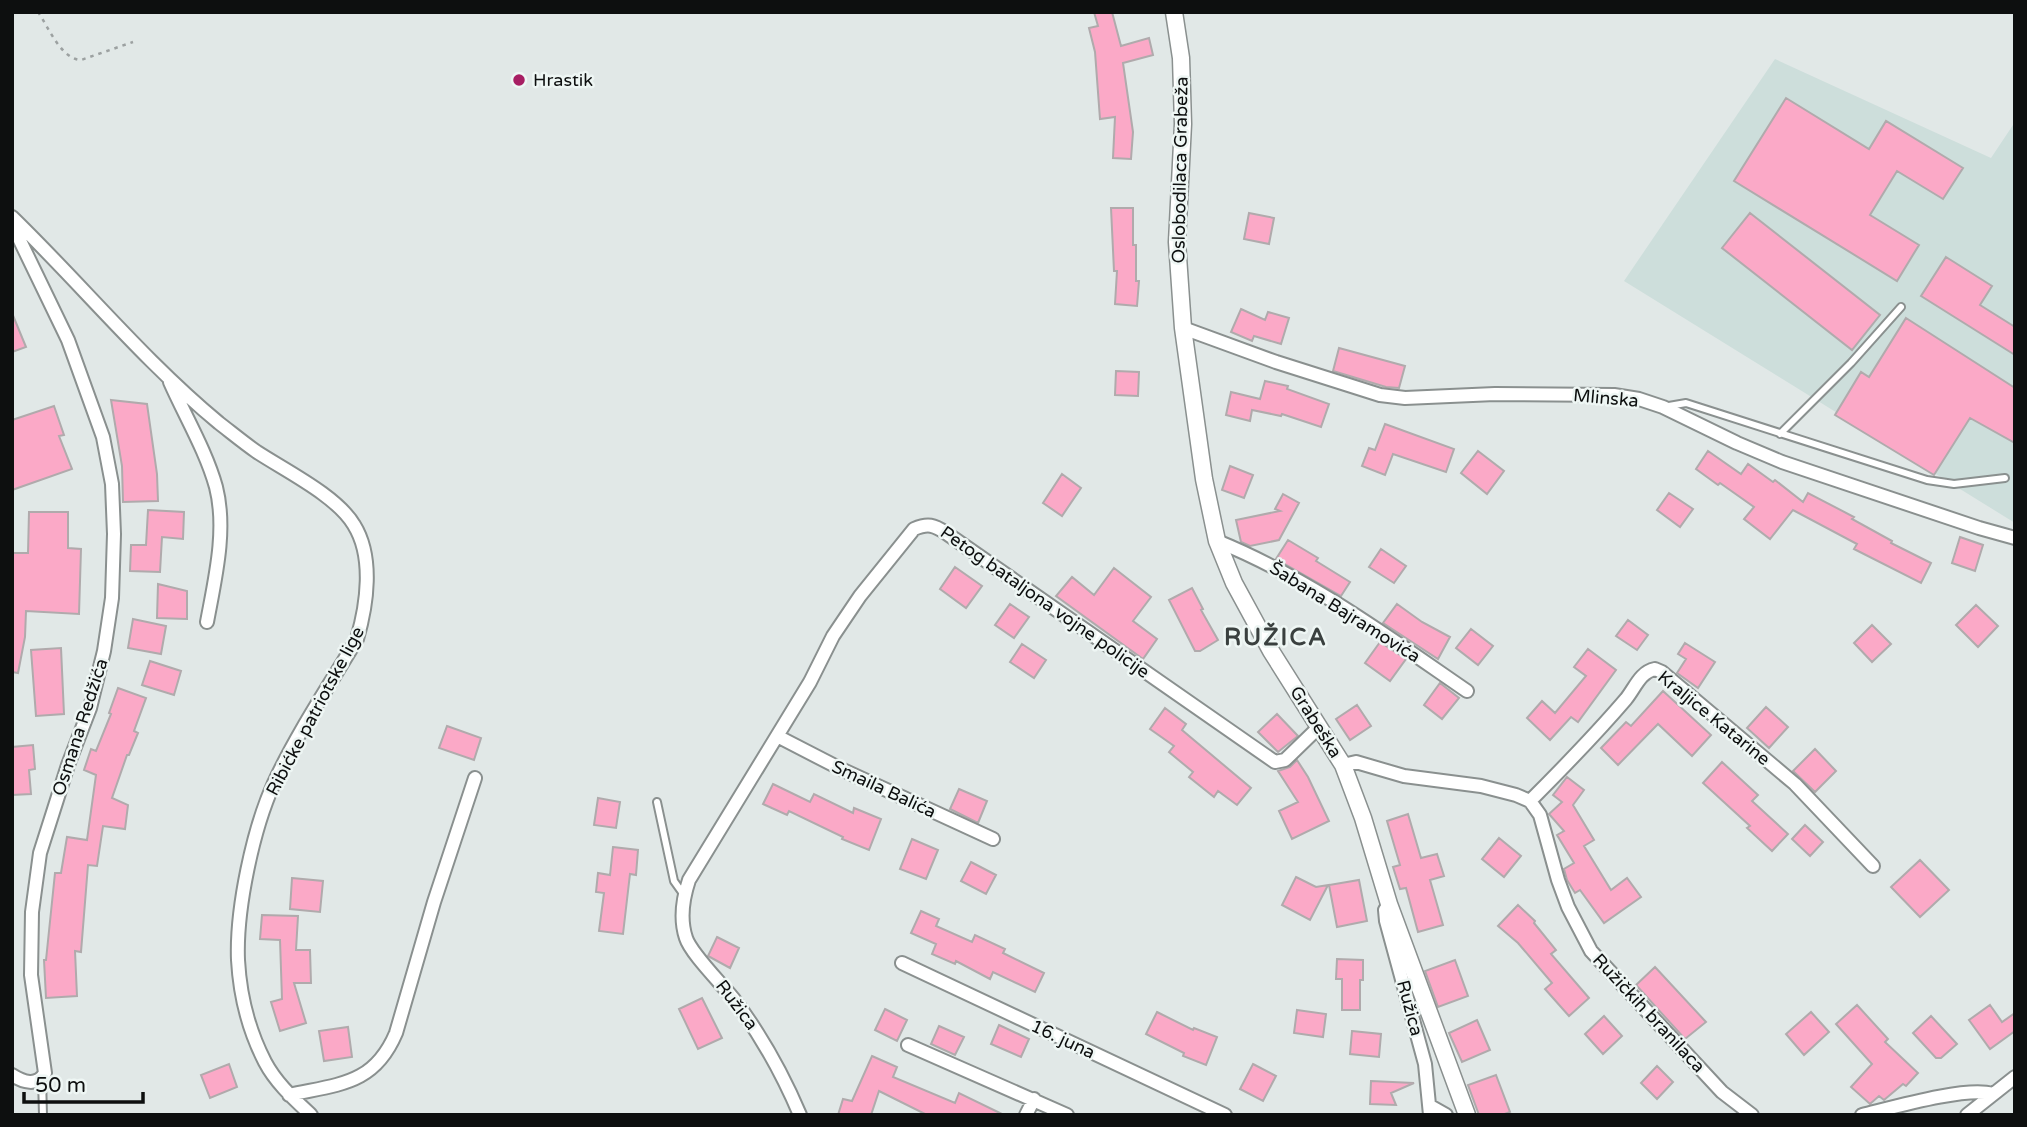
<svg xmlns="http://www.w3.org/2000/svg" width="2027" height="1127" viewBox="0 0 2027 1127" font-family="'Varela Round',sans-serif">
<rect width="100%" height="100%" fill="#e1e8e7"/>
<path fill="#cddedb" d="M1775,59l216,99 24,-36v401l-391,-242z"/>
<path fill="#fba9c7" stroke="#b0aaac" stroke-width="2" d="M1094,12h18l9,34 28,-8 4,17 -30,8 10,69 -2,27 -18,-1 2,-41 -15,2 -5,-67 -6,-24 9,-2z
M1786,98l83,51 17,-28 77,47 -20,31 -46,-28 -27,44 49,30 -22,36 -163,-100z
M1111,208h22v37h3v36h3l-2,25 -22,-2 2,-33h-3z
M1249,213l25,5 -5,26 -25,-5z
M1750,213l130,102 -28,35 -130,-102z
M1946,257l46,29 -12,19 35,22v28l-94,-59z
M1241,309l24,11 3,-8 21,6 -8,26 -27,-8 -2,5 -21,-9z
M12,313l14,34 -14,5z
M1906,318l109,70v55l-45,-25 -36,57 -99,-60 26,-43 8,5z
M1339,348l66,18 -6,22 -13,-1 -53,-16z
M1116,371l23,1 -1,24 -23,-1z
M1265,381l23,5 -1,3 42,15 -8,23 -39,-13 -1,2 -29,-6 -2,11 -24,-6 5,-23 29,7z
M111,400l36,4 10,70 1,27 -35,1 -1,-36z
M54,406l10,29 -5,1 13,33 -60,21v-70z
M1385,424l69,25 -8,23 -53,-18 -8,21 -23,-9 7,-18 6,2z
M1478,451l26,20 -17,23 -26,-21z
M1708,451l33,23 7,-10 25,18 2,-2 28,22 5,-9 46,24 -2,2 40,22 -1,2 40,20 -10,20 -67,-34 3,-5 -64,-34 -23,29 -26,-20 10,-12 -34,-24 -2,2 -22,-16z
M1230,466l23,9 -9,23 -22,-8z
M1062,474l19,14 -19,28 -19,-13z
M1669,493l24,16 -13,18 -23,-17z
M1283,494l16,9 -20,37 -29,6 -9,-4 -5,-22 44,-9 -5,-2z
M148,510l36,2 -1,27 -21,-2 -2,35 -30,-1 1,-26h15z
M29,512h39v36l13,1 -2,65 -53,-3 -1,26 -7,36 -6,-1v-119h16z
M1960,537l23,8 -8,26 -23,-8z
M1288,540l30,18 -2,3 34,21 -9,14 -65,-37z
M1381,549l25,17 -12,17 -25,-16z
M955,567l27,19 -16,22 -26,-19z
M1114,568l37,29 -18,24 24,18 -14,20 -87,-63 16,-19 22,18z
M158,584l29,7v28l-30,-1z
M1192,588l11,21 -2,1 17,30 -18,11h-5l-26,-51z
M1010,604l19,13 -15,21 -19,-13z
M1397,604l25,18 28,15 -12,22 -55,-36z
M1976,605l22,21 -20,21 -22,-22z
M133,619l33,7 -5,28 -33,-6z
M1628,620l20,15 -11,15 -21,-14z
M1872,625l19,19 -19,18 -18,-19z
M1471,629l22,17 -15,19 -22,-17z
M1380,642l26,17 -16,22 -25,-18z
M1685,643l30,19 -17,26 -21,-15 9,-14 -8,-5z
M1022,644l24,16 -12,18 -24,-16z
M61,648l3,66 -28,2 -5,-66z
M1588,649l28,21 -38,52 -7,-5 -21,23 -23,-22 15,-17 13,12 31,-37 -12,-9z
M150,661l31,10 -7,24 -32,-10z
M1440,683l19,15 -17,21 -18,-14z
M118,688l28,10 -12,33 4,2 -9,22h-2l-15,43 16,7 -3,24 -22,-3 -6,40 -9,-1 -7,87 -6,-1 2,45 -31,2 -2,-38h2l9,-87h6l6,-36 20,3 9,-65 -12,-5 7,-21 5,2 15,-37 -2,-1z
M1663,691l48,44 -19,21 -34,-32 -40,41 -17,-17 25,-26 5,4z
M1357,705l14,21 -21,14 -14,-21z
M1766,707l22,20 -19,21 -22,-20z
M1165,708l21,16 -4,6 69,58 -14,17 -19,-14 -4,6 -25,-20 4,-5 -24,-20 5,-6 -24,-17z
M1277,714l21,22 -20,16 -20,-20z
M447,726l34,12 -7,22 -35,-12z
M33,745l2,24 -6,1 2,24 -19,1v-48z
M1815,749l21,22 -21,21 -22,-21z
M1297,760l11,17 21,44 -37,18 -13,-28 19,-9 -20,-31 12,-4z
M1722,762l36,33 -6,6 36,33 -16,17 -25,-23 3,-2 -47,-43z
M1567,777l17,13 -11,15 21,35 -10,6 27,44 16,-12 14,19 -37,26 -24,-33 -5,3 -8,-13 -3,-11 10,-6 -17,-28 7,-4 -15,-17 13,-12 -9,-7z
M773,784l37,18 4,-8 39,19 1,-5 27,11 -12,31 -27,-11 1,-2 -54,-26 -2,4 -24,-11z
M959,789l28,12 -9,22 -28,-14z
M598,798l22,4 -4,26 -22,-3z
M1408,814l13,44 16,-4 7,22 -14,4 13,45 -25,7 -12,-44 -6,1 -7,-22 7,-2 -13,-44z
M1805,825l18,17 -13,14 -18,-17z
M1499,838l22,18 -17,21 -22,-18z
M912,839l26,11 -12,29 -26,-10z
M613,847l25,3 -2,25 -6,-1 -7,60 -24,-3 5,-38 -8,-1 2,-19 12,2z
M1920,860l29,30 -29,27 -29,-30z
M971,862l25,13 -10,19 -25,-13z
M1296,877l20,10 12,-2 -18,35 -28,-15z
M292,878l31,3 -3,31 -30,-3z
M1359,880l8,41 -30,6 -8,-42z
M1518,905l17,16 -1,2 22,27 -5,4 38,44 -20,18 -24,-27 7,-6 -34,-40 -20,-17z
M921,911l18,8 -3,7 36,16 3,-7 30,14 -2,4 41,20 -9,19 -42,-20 -3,7 -34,-18 -1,3 -23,-10 4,-10 -25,-11z
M262,915l36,1 -2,34h14l1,33h-17l12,40 -26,8 -9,-29 11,-3 -2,-59 -20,-1z
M717,937l22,11 -9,20 -22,-12z
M1337,959l26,1v20h-3v30h-18v-31h-6z
M1455,960l13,36 -30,11 -13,-36z
M1655,967l51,55 -21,17 -49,-54z
M702,998l20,40 -24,11 -19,-40z
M1857,1005l31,34 -3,3 33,31 -12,13 -3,-2 -19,16 -5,-4 -9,8 -19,-17 21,-23 -36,-40z
M1990,1005l12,17 13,-9v18l-25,18 -21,-29z
M885,1009l22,11 -10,21 -22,-11z
M1297,1010l29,4 -3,23 -29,-4z
M1157,1012l36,18 1,-2 23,9 -11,28 -23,-9 1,-3 -38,-19z
M1811,1012l18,20 -25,23 -18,-21z
M1604,1016l18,20 -19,18 -18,-20z
M1931,1016l26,28 -16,14h-5l-23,-25z
M1477,1020l13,30 -28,12 -13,-29z
M999,1025l30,14 -8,18 -30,-13z
M939,1026l25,11 -9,18 -24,-11z
M348,1027l4,30 -28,4 -5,-30z
M1352,1031l29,3 -2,23 -29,-3z
M872,1056l25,11 -4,10 62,26 4,-10 45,22h-77l-48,-24 -8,24h-33l5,-16 9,2z
M229,1064l8,23 -27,11 -9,-23z
M1253,1064l23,12 -13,25 -23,-12z
M1657,1066l16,16 -16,17 -16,-16z
M1496,1075l14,37 -8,3h-23l-11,-30z
M1371,1081l43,2 -23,10 5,12 -26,-1z"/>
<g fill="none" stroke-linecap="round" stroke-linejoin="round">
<defs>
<path id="service" d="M1663,407l23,-4 241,77 27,4 51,-6
M1780,434l71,-71 50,-56
M657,802l17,79 10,14
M42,1078l1,37"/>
<path id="minor" d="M12,217c70,68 132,144 207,206 13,10 25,20 38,29 29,19 80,44 97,73 20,32 13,80 3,114 -28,47 -60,94 -83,144 -21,46 -38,126 -36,177 2,36 11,71 27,102 11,21 29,37 46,53
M12,224l56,116 35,97 9,47 2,50 -2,64 -8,53 -14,57 -22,57 -28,88 -8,59 -1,63 14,98c-8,14 -22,9 -33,2
M1183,328l93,34 104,33 25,3 90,-4 119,1 25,4 24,8 74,36 45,19 197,66 36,10
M170,382c15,34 36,69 46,105 11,43 -1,92 -9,135
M1217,541c91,37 170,95 250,150
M777,736l66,34 150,69
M1343,765l13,-3 48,14 77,10 35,9 14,6 10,14 18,65 10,27 23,44 131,141 30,23
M1530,801c33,-33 66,-67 96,-102 9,-11 14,-27 29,-30l7,3 133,112 78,82
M1389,904l-4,6 1,11 39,143 5,51
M902,963l323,152
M908,1045l159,70
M289,1095c50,-11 85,-10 107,-62l38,-131 41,-124
M1430,1106l16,9
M800,1115c-17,-40 -38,-78 -64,-113 -12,-16 -45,-48 -50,-64 -6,-18 -3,-40 3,-58l121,-198 23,-46 27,-40 54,-67c14,-6 20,-4 32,4l329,229 10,-2 34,-33
M1026,1115l8,-16
M1862,1115c29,-7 105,-29 130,-21
M1967,1115l48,-38"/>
<path id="tertiary" d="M1174,12l7,46 2,66 -6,118 6,86 21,151 13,62 17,42 37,68 72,114 20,53 26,86 78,211"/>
</defs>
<use href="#service" stroke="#8a908f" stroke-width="10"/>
<use href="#minor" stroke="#8a908f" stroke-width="16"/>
<use href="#tertiary" stroke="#8a908f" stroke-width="19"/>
<path stroke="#9ca1a1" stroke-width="2.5" stroke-dasharray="3.5 5" stroke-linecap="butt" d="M38,12c11,16 23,47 43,48l52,-18"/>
<use href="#service" stroke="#fff" stroke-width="6"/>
<use href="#minor" stroke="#fff" stroke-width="12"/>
<use href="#tertiary" stroke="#fff" stroke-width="16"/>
</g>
<circle fill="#a71e63" stroke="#eef6f4" stroke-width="2.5" cx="519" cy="80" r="7"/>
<g text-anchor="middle" stroke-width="5" stroke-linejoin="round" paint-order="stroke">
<g font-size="18" fill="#0d0f0f" stroke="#eef6f4" text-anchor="start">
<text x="533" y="86">Hrastik</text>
</g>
<g font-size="18" fill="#0d0f0f" stroke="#eef6f4">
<text transform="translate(1180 170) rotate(-89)" y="6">Oslobodilaca Grabeža</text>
<text transform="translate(1606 398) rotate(5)" y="6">Mlinska</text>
<text transform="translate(1045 602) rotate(35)" y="6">Petog bataljona vojne policije</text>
<text transform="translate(1345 612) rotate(32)" y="6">Šabana Bajramovića</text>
<text transform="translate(315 711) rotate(-62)" y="6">Ribićke patriotske lige</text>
<text transform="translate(1714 718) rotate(39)" y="6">Kraljice Katarine</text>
<text transform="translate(1316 722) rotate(58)" y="6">Grabeška</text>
<text transform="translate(80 727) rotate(-72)" y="6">Osmana Redžića</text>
<text transform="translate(884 789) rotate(25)" y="6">Smaila Balića</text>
<text transform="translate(737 1005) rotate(53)" y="6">Ružica</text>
<text transform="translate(1410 1008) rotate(75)" y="6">Ružica</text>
<text transform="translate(1649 1013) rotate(47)" y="6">Ružičkih branilaca</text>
<text transform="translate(1063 1039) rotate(25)" y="6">16. juna</text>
</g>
<g font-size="24" font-weight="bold" letter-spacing="2" fill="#3a403f" stroke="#eef6f4">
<text x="1276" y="645">RUŽICA</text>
</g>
</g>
<rect width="2027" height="1127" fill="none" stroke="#0d0f0f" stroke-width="28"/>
<path d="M24 1092v10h119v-10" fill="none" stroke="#0d0f0f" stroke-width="3.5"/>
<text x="35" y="1092" font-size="21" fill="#0d0f0f" stroke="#eef6f4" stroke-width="5" paint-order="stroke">50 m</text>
</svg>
